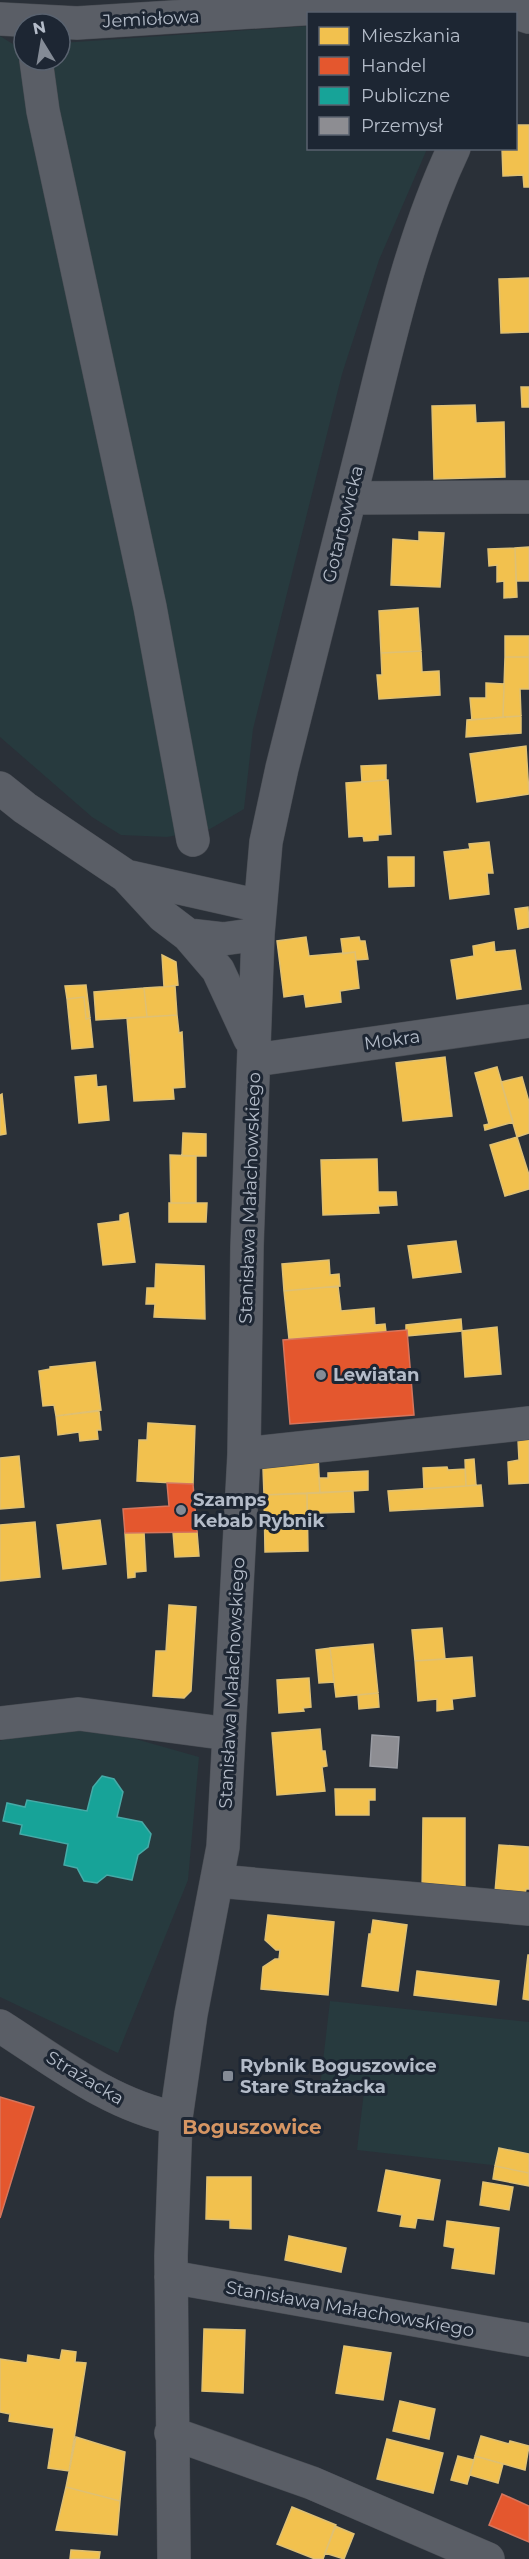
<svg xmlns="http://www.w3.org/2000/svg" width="529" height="2559" viewBox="0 0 529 2559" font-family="Montserrat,sans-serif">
<rect width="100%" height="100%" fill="#2a3038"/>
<path fill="#273a3e" d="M308,26v122l119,1 -48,111 -37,114 -89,355 -9,80 -34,20 -43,8 -46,-2 -29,-18 -92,-80v-701l24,15v9h36l1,-17z
M97,1728l102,29 -11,123 -70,173 -118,-56v-256l24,-9z
M330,2001l199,21v147l-172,-19 7,-58 -44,-5z"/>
<path fill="#f2c14e" stroke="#dfc073" stroke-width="1.5" d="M516,125h13v62h-5l-1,-12 -20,1 -1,-28h14z
M529,278v54l-28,1 -2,-54z
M521,387h8v20h-7z
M475,405l1,18 28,-1 1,55 -71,2 -2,-73z
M419,532l25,1 -4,54 -49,-2 2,-46 26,2z
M529,547v34h-13l-1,-33z
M515,548l2,49 -13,1v-17l-7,1v-17l-8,1 -1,-17z
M418,608l3,43 -40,2 -2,-42z
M505,636h24v21h-24z
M421,651l1,21 17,-1 1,24 -61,4 -2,-24h5l-1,-22z
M505,657h24v32h-9l1,27 -18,1z
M486,683l18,1 -1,33 -31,3 -2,-22h16z
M521,716v17l-55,4 1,-17z
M526,746l3,48 -52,8 -7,-48z
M386,765v15l-24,2 -1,-16z
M388,780l3,54 -13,1v5l-14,1 -1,-5 -14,1 -3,-54z
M489,842l4,31h-6l2,21 -39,5 -6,-47 26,-3 -1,-5z
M388,857h26v29l-25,1z
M528,907l1,20 -11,2 -3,-20z
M306,937l3,19 46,-4 4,36 -19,3 1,11 -35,5 -2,-13 -20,3 -7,-56z
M359,937l1,4h5l3,18 -12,1 -1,-8 -12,2 -2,-15z
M494,942l1,10 20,-2 6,39 -64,10 -6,-39 23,-4 -1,-10z
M162,955l14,7 2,23 -14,2z
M86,985l4,33 -4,1 -2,-22 -17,2 -2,-13z
M175,986l2,29 -30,2 -3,-29z
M144,988l3,29 -51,3 -2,-28z
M84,997l2,22 4,-1 3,29 -21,2 -5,-50z
M177,1015l2,18 3,-1 3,55 -12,1 1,11 -40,2 -7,-83z
M445,1057l7,59 -49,5 -7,-58z
M497,1067l16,55 -28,8 -1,-5 5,-1 -14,-51z
M96,1075l1,12 9,-1 3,34 -30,3 -4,-46z
M522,1077l7,25v31l-12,4 -16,-55z
M2,1094l4,40 -6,1v-40z
M183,1133l23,1v22h-24z
M517,1137l12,38v14l-24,7 -15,-51z
M170,1155l26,1v47h-25z
M377,1159l1,33h18l1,13 -19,1 1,7 -56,2 -2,-55z
M169,1203h38l-1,19h-37z
M128,1213l7,49 -32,3 -5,-41 22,-3v-6z
M456,1241l5,31 -48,6 -5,-32z
M329,1260l1,15 9,-1 1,12 -56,5 -2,-27z
M156,1264l48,2 1,53 -51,-2 1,-13h-9l1,-16h8z
M338,1286l3,25 33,-3 1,17 10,-1 1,8 -97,7 -5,-48z
M461,1319l1,12 -55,5 -1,-6v-5z
M497,1327l4,47 -36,3 -3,-46z
M95,1362l6,48 -45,6 -2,-11 -11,1 -4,-35 11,-2v-2z
M99,1411l2,19h-4l1,9 -18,2 -1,-9 -21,3 -2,-19z
M148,1423l47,3 -2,58 -56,-3 2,-41h8z
M529,1439v44l-20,1 -1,-22 11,-2 -1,-20z
M262,1442l56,13 2,38 -56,2z
M19,1456l5,51 -24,2v-51z
M474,1459l2,26 -10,1 -1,-26z
M447,1467l1,3 17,-1 1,17 -42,3 -1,-21z
M368,1471v19l-48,3 -1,-15h9v-5z
M481,1485l2,21 -93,5 -2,-20z
M353,1491l1,21 -34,1 -13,-3v-17z
M307,1493l1,58 -43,1 -1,-57z
M100,1520l6,44 -43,5 -6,-44z
M35,1522l5,55 -40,4v-56z
M144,1532l2,39 -11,1v5l-7,1 -3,-45z
M173,1532h24l2,24 -24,1z
M169,1605l27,2 -5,84 -7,7 -31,-2 3,-45h10z
M442,1628l3,31 -30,2 -3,-31z
M373,1644l5,49 -42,4 -6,-49z
M330,1648l4,34 -15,1 -3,-33z
M472,1657l3,39 -23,3 1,10 -16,2v-12l-19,2 -3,-40z
M309,1678l2,29 -8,1 1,3 -25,2 -2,-33z
M378,1693l1,14 -20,2 -1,-14z
M320,1729l2,22h3l2,15 -5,1 3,24 -48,4 -5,-62z
M335,1789h40v11h-6v15h-33z
M423,1818h42v77h-43z
M499,1845l30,2v42h-3l-1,5 -30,-2z
M268,1915l66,7 -6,73 -67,-6 2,-22 12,-8h4l1,-9h-4l-11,-10z
M373,1920l34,5 -9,66 -36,-5 7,-52h2z
M528,1955h1v45l-6,-1z
M417,1971l82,10 -3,24 -82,-10z
M499,2148l30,6v19l-34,-7z
M495,2166l34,7v13l-36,-7z
M386,2170l54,10 -7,40 -16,-2 -2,10 -15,-2 2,-11 -24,-4z
M207,2177h44v52l-21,-1v-8l-24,-1z
M483,2182l30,5 -4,23 -29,-5z
M447,2221l52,7 -5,46 -42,-6 3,-20 -11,-2z
M289,2236l57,12 -5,24 -56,-12z
M204,2329l41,1 -2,63 -41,-2z
M344,2346l47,7 -8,47 -47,-7z
M62,2350l14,2 -1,10 11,1 -17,108 -21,-3 6,-40 -45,-7 1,-7 -10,-2v-53l27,4 1,-8 32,5z
M400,2401l35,8 -6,30 -36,-8z
M481,2436l28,8 1,-3 19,5 -4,24 -50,-14z
M76,2437l49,15 -5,49 -54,-14z
M387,2439l56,14 -10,40 -56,-14z
M458,2456l16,4 -7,24 -16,-4z
M475,2456l28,8 -5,19 -28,-8z
M66,2487l54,14 -3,34 -61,-5z
M292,2507l44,18 -13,34h-8l-38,-15z
M335,2526l19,8 -10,25 -19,-6z
M71,2550l29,2 -1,7h-29z"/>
<path fill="#e4572e" stroke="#d6755c" stroke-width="1.5" d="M407,1330l7,85 -124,9 -7,-84z
M167,1483l26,1 4,48 -72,1 -2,-24 46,-3z
M0,2097l34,10 -34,111z
M502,2494l27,12v36l-40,-17z"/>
<path fill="#17a398" stroke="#46aaa7" stroke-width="1.5" d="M102,1776l12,3 9,13 -6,25 25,5 9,12 -3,13 -10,8 -6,25 -25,-5 -10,8 -13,-2 -7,-13 -13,-3 4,-21 -48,-10 2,-9 -19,-4 4,-18 18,4 2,-7 60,11 6,-24z"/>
<path fill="#8d8d92" stroke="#999ba2" stroke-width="1.5" d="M372,1735l27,2 -2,31 -27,-2z"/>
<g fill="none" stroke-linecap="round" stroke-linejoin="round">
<defs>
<path id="minor" d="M449,0l38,3 42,14
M0,19l77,4 368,-23
M36,60l7,51 107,496 43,233
M350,498l179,-1
M0,788l25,20 101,68 37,40 25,19 30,35 32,69
M126,876l134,30
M188,935l35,4 35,-5
M255,1060l274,-39
M244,1454l285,-31
M0,1723l79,-9 150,20
M218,1881l311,28
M0,2026c55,35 110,79 176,92
M171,2277l358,63
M171,2433l141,50 176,76
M174,2559l-3,-303 5,-138 15,-104 32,-167 21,-393 3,-207 11,-313 8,-92 16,-74c28,-111 56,-223 84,-334 24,-97 45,-195 88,-286"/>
</defs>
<use href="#minor" stroke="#484c53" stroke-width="34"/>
<use href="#minor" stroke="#5a5e66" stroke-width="33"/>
</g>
<g fill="#848b96" stroke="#1d2633" stroke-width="2">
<circle cx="321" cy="1375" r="6"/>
<circle cx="181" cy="1510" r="6"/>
<rect x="222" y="2070" width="12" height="12" rx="3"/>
</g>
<g text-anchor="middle" stroke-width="6" stroke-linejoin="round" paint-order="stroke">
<g font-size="18" fill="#b4bcc9" stroke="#1d2633">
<text transform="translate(151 19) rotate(-3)" y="6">Jemiołowa</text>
<text transform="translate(343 524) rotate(-76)" y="6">Gotartowicka</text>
<text transform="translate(392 1040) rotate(-8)" y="6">Mokra</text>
<text transform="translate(250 1198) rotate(-88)" y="6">Stanisława Małachowskiego</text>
<text transform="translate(232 1683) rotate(-87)" y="6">Stanisława Małachowskiego</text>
<text transform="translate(85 2078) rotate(31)" y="6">Strażacka</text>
<text transform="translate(350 2309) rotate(10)" y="6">Stanisława Małachowskiego</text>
</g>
<g font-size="18" font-weight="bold" fill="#b4bcc9" stroke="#1d2633" text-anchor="start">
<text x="333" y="1381">Lewiatan</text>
<text x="193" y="1506">Szamps<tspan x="193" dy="21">Kebab Rybnik</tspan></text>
<text x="240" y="2072">Rybnik Boguszowice<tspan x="240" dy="21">Stare Strażacka</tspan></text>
</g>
<g font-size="20" font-weight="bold" fill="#d59563" stroke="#1d2633">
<text x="252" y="2134">Boguszowice</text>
</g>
</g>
<rect x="307" y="12" width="210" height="138" fill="#1d2633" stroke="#59626f" stroke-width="1.5"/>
<rect x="319" y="27" width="30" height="18" fill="#f2c14e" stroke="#59626f" stroke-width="1.5"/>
<text x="361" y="42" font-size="18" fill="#b4bcc9">Mieszkania</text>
<rect x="319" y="57" width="30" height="18" fill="#e4572e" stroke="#59626f" stroke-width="1.5"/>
<text x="361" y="72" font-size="18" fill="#b4bcc9">Handel</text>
<rect x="319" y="87" width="30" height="18" fill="#17a398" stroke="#59626f" stroke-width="1.5"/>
<text x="361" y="102" font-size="18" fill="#b4bcc9">Publiczne</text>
<rect x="319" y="117" width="30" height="18" fill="#8d8d92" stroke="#59626f" stroke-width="1.5"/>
<text x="361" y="132" font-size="18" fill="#b4bcc9">Przemysł</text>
<g transform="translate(42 42) rotate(349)"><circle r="28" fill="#1d2633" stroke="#59626f" stroke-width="1.5"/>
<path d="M0-4.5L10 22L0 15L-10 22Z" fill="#848b96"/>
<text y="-9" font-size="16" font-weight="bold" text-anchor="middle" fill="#b4bcc9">N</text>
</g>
</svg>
